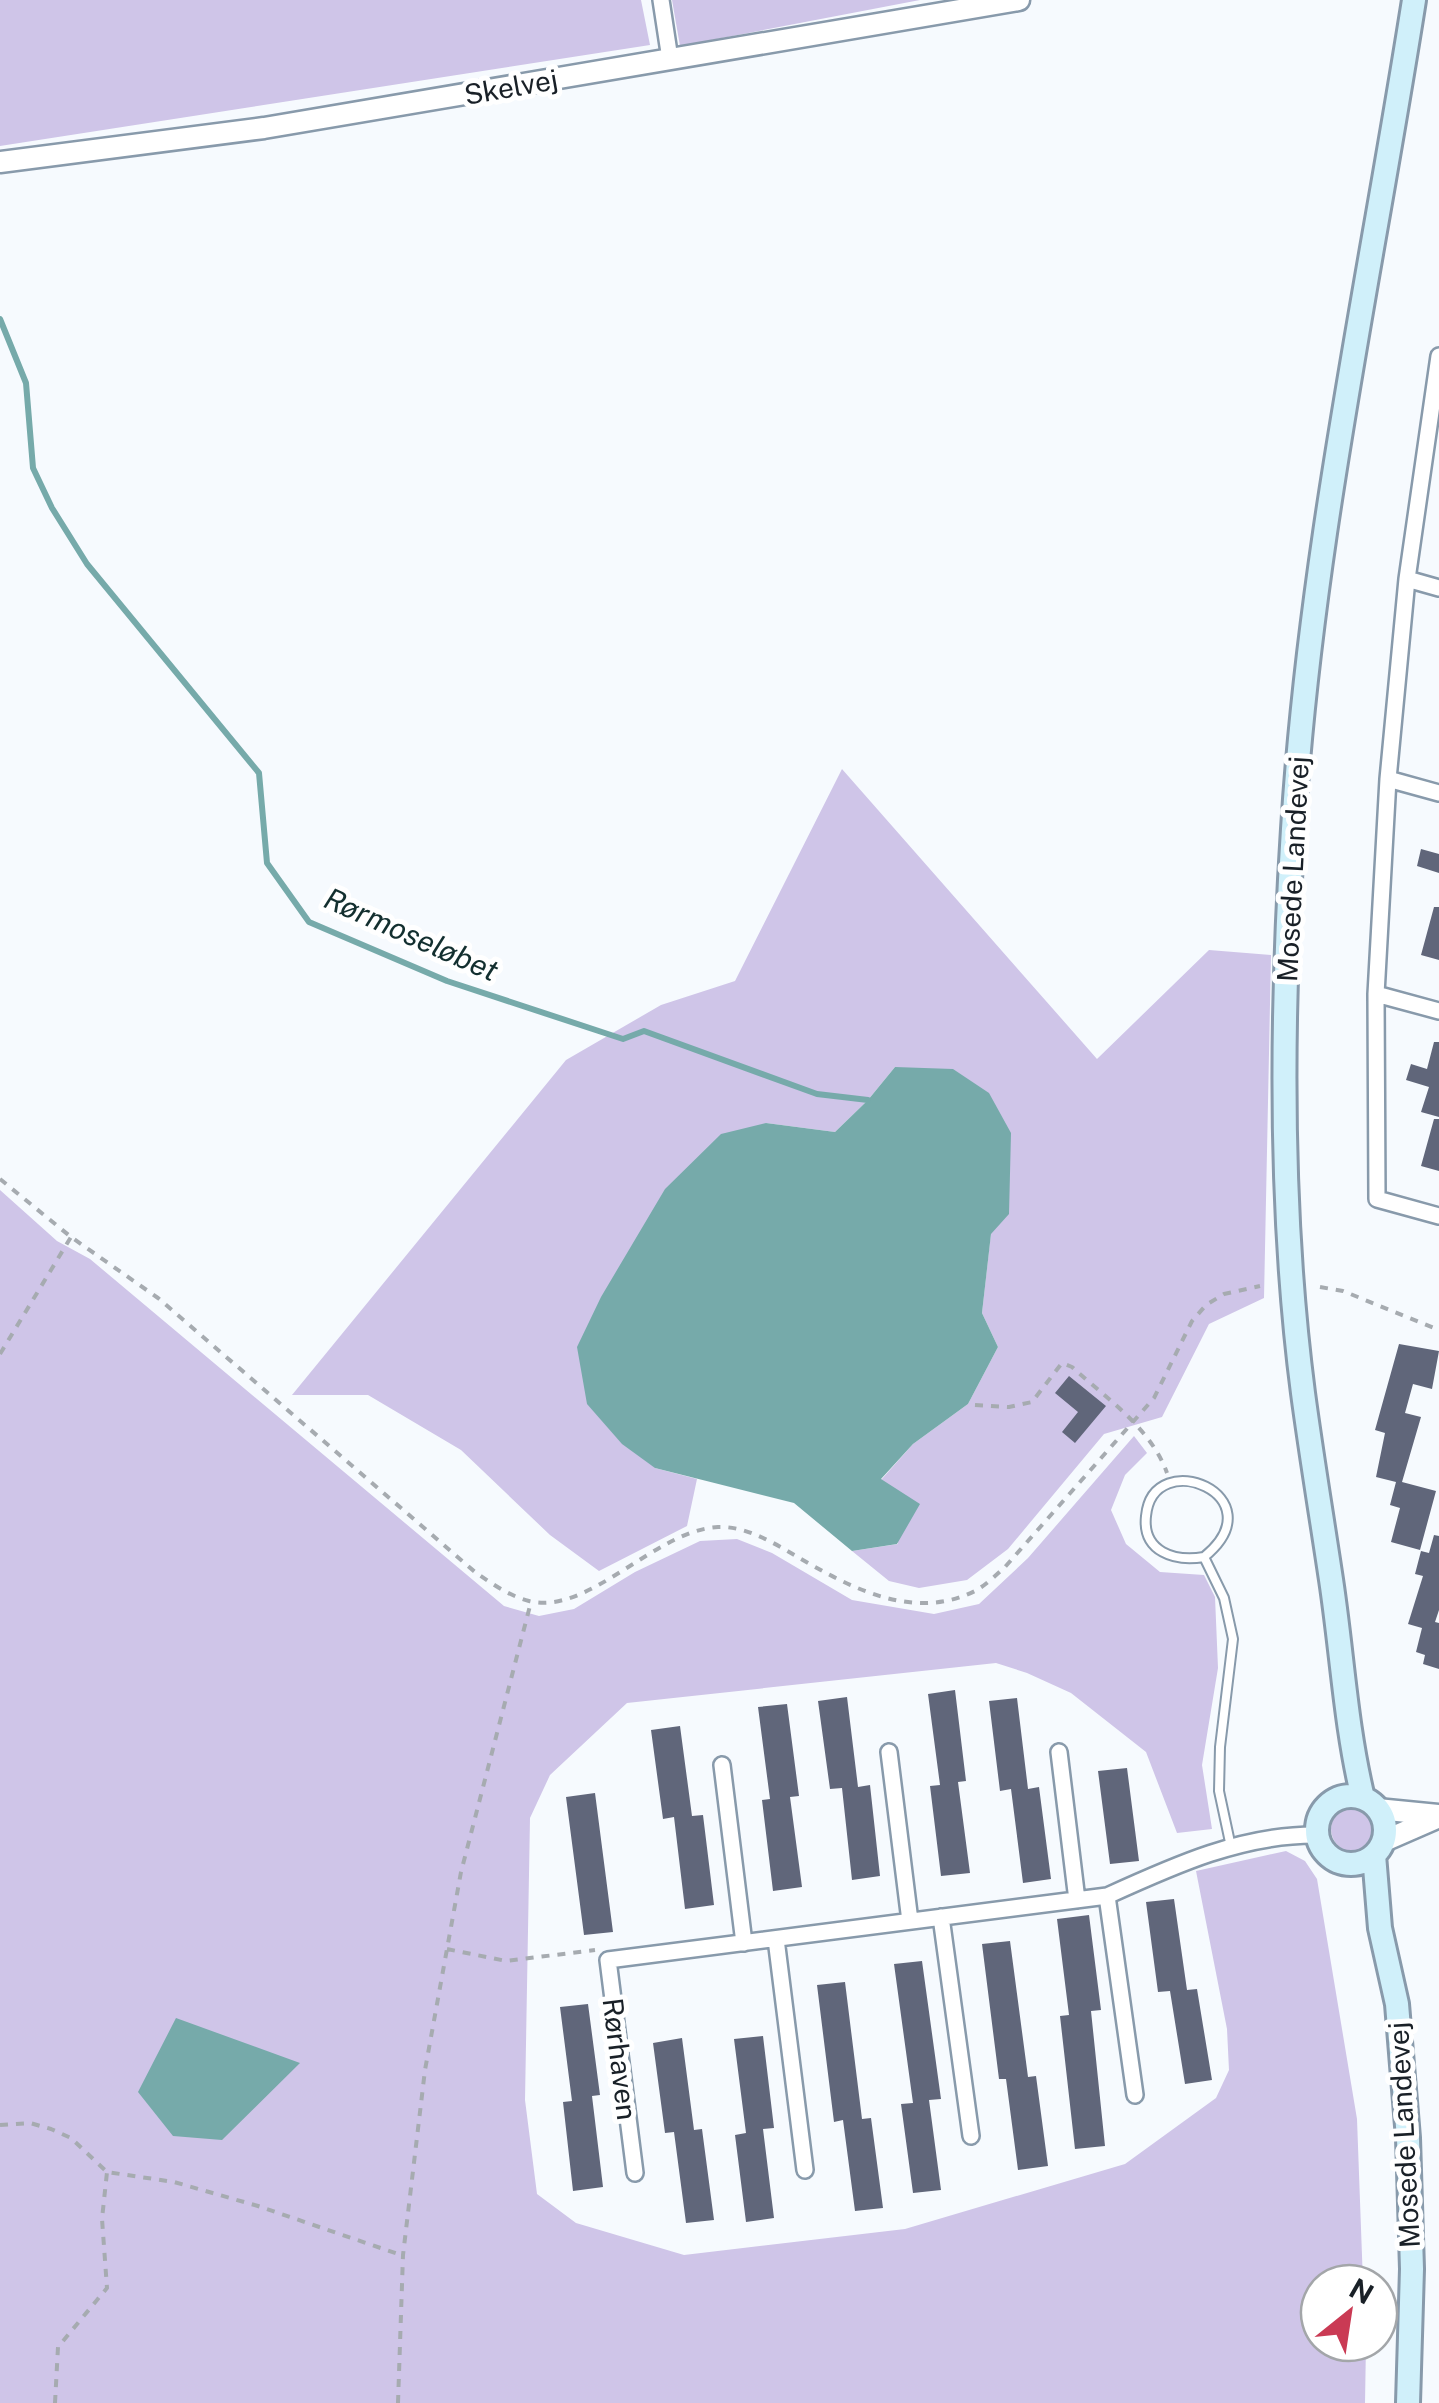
<svg xmlns="http://www.w3.org/2000/svg" width="1439" height="2403" viewBox="0 0 1439 2403" font-family="'Public Sans',sans-serif">
<rect width="100%" height="100%" fill="#f6fafe"/>
<path fill="#cfc5e8" d="M0,0h641l9,45 -650,101z
M672,0h248l-240,46z
M842,769l255,290 112,-109 62,5 -7,343 -55,26 -47,93 -58,17 -96,115 -41,31 -48,8 -30,-7 -37,-30 46,-7 -17,-64 32,-36 55,-40 30,-57 -16,-34 9,-80 -96,-166 -27,33 -33,32 -69,-9 -111,345 42,11 -10,47 -88,45 -49,-36 -89,-85 -93,-55h-76l274,-335 95,-55 74,-24z
M0,1190l57,51 33,18 414,347 35,10 35,-7 61,-37 65,-31 37,-2 35,14 80,47 82,14 45,-10 49,-46 106,-122 13,17 -22,22 -14,35 15,34 34,28 44,3 11,22 3,71 -16,97 10,64 -35,4 -31,-81 -75,-59 -44,-20 -31,-10 -369,40 -77,72 -20,43 -5,282 12,94 39,29 108,32 221,-26 220,-65 91,-66 13,-28 -2,-41 -31,-158 90,-20 19,10 12,18 40,240 6,164h-44v60h47l-1,60h-1365z
M1331 1829a23 23 0 1 1 46 0a23 23 0 1 1-46 0Z"/>
<path fill="#76aaaa" d="M895,1067l58,2 36,24 22,40 -2,81 -18,20 -9,79 16,34 -30,57 -55,40 -32,35 39,25 -23,40 -45,7 -58,-48 -139,-35 -33,-24 -35,-40 -10,-57 24,-50 64,-108 56,-55 45,-11 69,9 33,-32z
M176,2018l124,45 -78,77 -49,-4 -35,-44z"/>
<g fill="none" stroke-linecap="round" stroke-linejoin="round">
<path stroke="#76aaaa" stroke-width="6" d="M0,319l26,64 7,85 19,40 35,56 172,209 8,90 42,59 138,59 176,58 21,-8 173,63 51,6"/>
</g>
<path fill="#60667a" d="M1421,849l18,5v19l-22,-7z
M1434,907h5v53l-18,-5z
M1434,1042h5v75l-18,-5 8,-25 -23,-7 5,-16 16,5z
M1434,1119h5v52l-18,-5z
M1399,1344l40,7 -7,38 -19,-5 -8,29 16,4 -19,65 34,9 -16,59 -29,-8 9,-34 -10,-3 6,-23 -20,-5 9,-44 -10,-3z
M1069,1376l37,30 -31,37 -13,-11 16,-20 -23,-19z
M1434,1535l5,1v74l-4,12 4,1v46l-16,-5 2,-9 -9,-3 6,-24 -14,-4 15,-48 -8,-2 6,-23 8,2z
M955,1690l11,91 -8,1 12,91 -29,3 -11,-90 10,-1 -12,-91z
M847,1697l11,90 12,-2 10,91 -28,4 -10,-92 -12,1 -12,-88z
M1017,1698l11,91 11,-2 12,92 -28,4 -12,-94 -11,2 -11,-90z
M787,1704l12,92 -9,1 12,90 -29,4 -11,-91 8,-1 -12,-92z
M680,1726l12,90 11,-1 11,90 -29,4 -11,-92 -11,2 -12,-89z
M1127,1768l12,93 -29,3 -12,-93z
M595,1793l18,139 -29,3 -18,-138z
M1174,1899l13,91 10,-1 15,91 -27,4 -15,-93 -12,1 -12,-90z
M1089,1915l12,95 -10,1 14,135 -30,3 -15,-133 9,-1 -12,-96z
M1010,1941l18,136 8,-1 12,90 -30,4 -12,-91h-7l-17,-135z
M922,1961l19,138 -12,1 12,90 -28,3 -12,-89 12,-1 -19,-139z
M845,1982l17,137 9,-1 12,90 -28,3 -12,-91 -9,2 -17,-137z
M588,2004l12,91 -8,1 11,91 -30,4 -10,-89 9,-1 -12,-94z
M763,2036l11,92 -11,1 11,89 -28,4 -11,-87 11,-2 -12,-94z
M682,2038l12,92 8,-1 12,91 -28,3 -12,-91 -9,1 -12,-90z"/>
<g fill="none" stroke-linecap="round" stroke-linejoin="round">
<defs>
<path id="service" d="M1204,1557c75,-61 -51,-113 -58,-41 -4,36 29,46 58,41l20,41 9,41 -13,108 -1,44 12,56"/>
<path id="minor" d="M661,0l9,59
M1439,356l-32,223 -19,200 -12,215 1,205 62,17
M1407,579l32,9
M1388,779l51,14
M1376,994l63,17
M889,1752l21,169
M1059,1752l18,148
M722,1765l22,178
M1107,1896l28,199
M941,1917l30,219
M776,1939l29,231
M635,2173l-27,-213 499,-64c68,-31 136,-62 211,-61"/>
<path id="tertiary" d="M0,162l264,-34 755,-128
M1377,1809l62,6
M1384,1841l55,-24"/>
<path id="secondary" d="M1317 1830a34 34 0 1 1 68 0a34 34 0 1 1-68 0Z
M1363,1798c-18,-74 -21,-149 -33,-225 -9,-60 -19,-120 -27,-180 -24,-184 -22,-379 -10,-564 17,-279 78,-554 121,-829
M1374,1855l6,73 17,76 11,134 4,131 -4,134"/>
</defs>
<use href="#service" stroke="#889aab" stroke-width="12"/>
<use href="#minor" stroke="#889aab" stroke-width="20"/>
<use href="#tertiary" stroke="#889aab" stroke-width="25"/>
<use href="#secondary" stroke="#889aab" stroke-width="28"/>
<path stroke="#a6abb0" stroke-width="4" stroke-dasharray="8 8" stroke-linecap="butt" d="M0,1179l71,58 87,61 317,274c16,11 34,24 54,29 60,15 126,-71 189,-74 28,-1 54,15 78,29 53,31 117,66 179,35 11,-6 21,-16 30,-24l149,-169 38,-77 14,-16 18,-11 36,-8
M1320,1287l23,4 96,39
M0,1354l71,-117
M975,1405l34,2 23,-5 30,-39 10,4c34,31 79,61 95,106
M447,1949l59,12 89,-11
M0,2125l30,-2 21,6 20,9 36,34 67,10 84,24 143,49
M55,2403l3,-56 49,-59 -5,-69 5,-47
M398,2403l5,-148 22,-185 36,-198 70,-270"/>
<use href="#service" stroke="#fff" stroke-width="8"/>
<use href="#minor" stroke="#fff" stroke-width="15"/>
<use href="#tertiary" stroke="#fff" stroke-width="20"/>
<use href="#secondary" stroke="#d0f0fa" stroke-width="22"/>
</g>
<g text-anchor="middle" stroke-width="10" stroke-linejoin="round" paint-order="stroke">
<g font-size="28" fill="#192027" stroke="#fff">
<text transform="translate(511 87) rotate(-10)" y="10">Skelvej</text>
<text transform="translate(1293 869) rotate(-87)" y="10">Mosede Landevej</text>
<text transform="translate(620 2059) rotate(83)" y="10">Rørhaven</text>
<text transform="translate(1404 2135) rotate(-93)" y="10">Mosede Landevej</text>
</g>
<g font-size="30" font-style="italic" fill="#132f2f" stroke="#fff">
<text transform="translate(411 935) rotate(24)" y="10">Rørmoseløbet</text>
</g>
</g>
<g transform="translate(1349 2313) rotate(30)"><circle r="48" fill="#ffffff" stroke="#a3a6a9" stroke-width="2.5"/>
<path d="M0-8L18 38L0 25L-18 38Z" fill="#ca3a54"/>
<text y="-15" font-size="28" font-weight="bold" text-anchor="middle" fill="#192027">N</text>
</g>
</svg>
